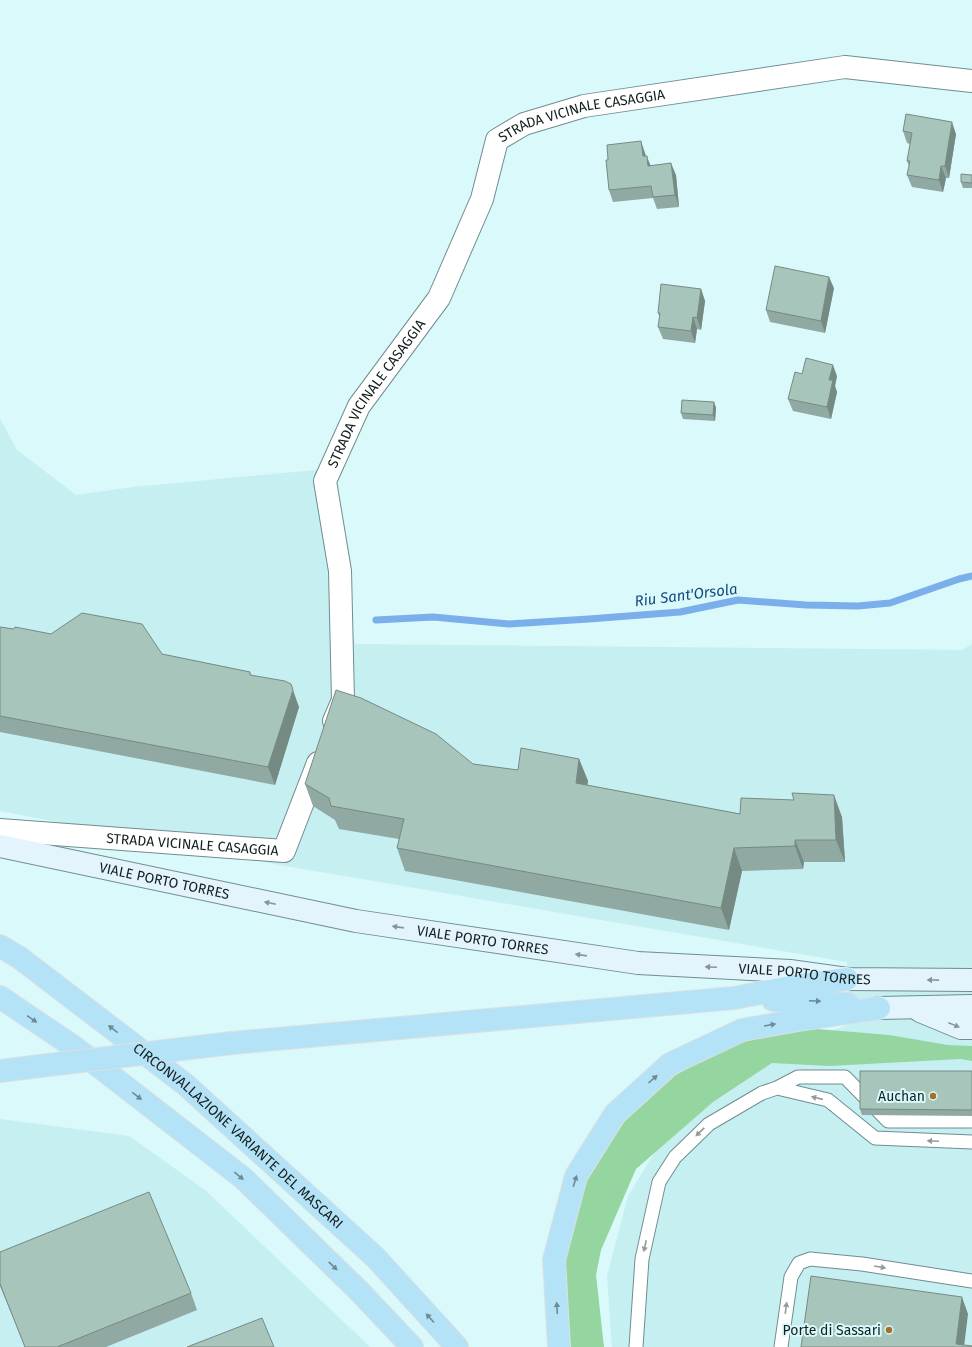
<svg xmlns="http://www.w3.org/2000/svg" width="972" height="1347" viewBox="0 0 972 1347" font-family="'Fira Sans',sans-serif">
<rect width="100%" height="100%" fill="#d9f9fb"/>
<path fill="#c5eff1" d="M0,419l17,31 59,45 57,-8 194,-18 28,175 607,6 10,-6v703h-360l-5,-71 21,-80 40,-65 98,-73 81,-33v-63l-567,-97 -280,-54z
M0,1119l129,17 76,54 165,157h-370z"/>
<path fill="#95d5a0" d="M817,1029l72,6 59,10 24,1v15l-11,-2 -132,7 -57,-3 -59,39 -77,67 -35,81 -5,25 8,72h-36l-5,-70 2,-22 11,-54 12,-28 15,-26 30,-39 37,-30 44,-24 42,-17z"/>
<g fill="none" stroke-linecap="round" stroke-linejoin="round">
<path stroke="#7bafeb" stroke-width="7" d="M376,620l57,-3 76,7 80,-5 91,-7 58,-12 68,5 52,1 32,-3 69,-24 13,-3"/>
<defs>
<path id="service" d="M777,1088l21,-11h47l43,44h84
M636,1347l6,-88 17,-77 16,-25 34,-33 53,-31 15,-5 51,12 47,38 97,4
M781,1347l10,-70 8,-14 11,-4 52,5 110,17"/>
<g id="minor">
<path id="s1" d="M334,721l9,-21 -3,-129 -15,-90 34,-75 80,-108 43,-99 15,-59 27,-16 60,-18 261,-39 127,14"/>
<path id="s2" d="M0,830l284,21 34,-88"/>
</g>
<g id="secondary">
<path id="s3" d="M0,846l356,75 282,42 152,8 57,8 125,1"/>
<path d="M879,1008l93,-2"/>
<path d="M920,1011l41,17h11"/>
</g>
<g id="trunk">
<path id="s4" d="M0,946l20,12 166,127 189,172 82,90"/>
<path d="M0,997l74,50 169,131 116,113 53,56"/>
<path d="M773,1000l75,4"/>
<path d="M232,1043l502,-45 67,-13 46,-6"/>
<path d="M0,1071l40,-5"/>
<path d="M559,1347l-5,-87 22,-84 39,-62 55,-50 72,-34 56,-10 81,-12"/>
</g>
</defs>
<use href="#service" stroke="#708d8f" stroke-width="15"/>
<use href="#minor" stroke="#708d8f" stroke-width="24"/>
<use href="#secondary" stroke="#708d8f" stroke-width="24"/>
<use href="#trunk" stroke="#dee0e0" stroke-width="24"/>
<use href="#service" stroke="#fff" stroke-width="13"/>
<use href="#minor" stroke="#fff" stroke-width="22"/>
<use href="#secondary" stroke="#e3f4fc" stroke-width="22"/>
<use href="#trunk" stroke="#b4e2f6" stroke-width="22"/>
<defs>
<path id="trunk-bridge" d="M40,1066l192,-23"/>
</defs>
<use href="#trunk-bridge" stroke="#dee0e0" stroke-width="24" stroke-linecap="butt"/>
<use href="#trunk-bridge" stroke="#b4e2f6" stroke-width="22"/>
</g>
<path fill="#90a9a2" d="M903,131l53,3 -7,44h-3l-3,14 -31,-5 -5,-12 2,-9 -2,-5 3,-17 -3,-1z
M645,153l1,3 5,10 25,9 3,32 -22,2 -4,-11 -40,4 -4,-12z
M972,175v13h-9l-2,-6z
M834,288l-9,45 -55,-11 -4,-12z
M701,289l4,12 -4,29 -4,-1 -2,14 -32,-4 -5,-12 2,-9 -2,-5z
M802,374l35,2 -2,10 2,6 -6,27 -38,-8 -5,-12z
M714,402l2,6 -1,13 -32,-2 -2,-6z
M0,627l162,27 88,18 1,3 48,32 -24,78 -275,-53z
M579,759l9,22 -1,4 153,29 102,3 3,45h-41l-1,7 -61,2 -13,59 -324,-59 -8,-23 2,-9 -60,-10 -4,-9 -22,-14 -8,-22 168,-20 45,6z
M972,1071v45l-110,-1 -2,-6z
M0,1252l191,41 6,17 -91,37h-81l-25,-61z"/>
<path fill="#768a84" d="M952,122l4,12 -7,44 -4,-12z
M641,141l4,12 2,15 -4,-12z
M647,156l4,12 -3,-2z
M671,163l5,12 3,32 -4,-12z
M941,166l5,12 -3,14 -4,-12z
M829,277l5,11 -9,45 -4,-12z
M701,289l4,12 -4,29 -4,-12z
M693,317l4,12 -2,14 -4,-12z
M833,365l4,11 -2,10 2,6 -6,27 -4,-12 2,-27z
M714,402l2,6 -1,13 -2,-6z
M293,690l6,17 -24,78 -7,-18z
M579,759l9,22 -4,25 -8,-23z
M834,795l8,22 3,45 -9,-22z
M795,840l9,22 -1,7 -8,-23z
M734,848l8,23 -13,59 -8,-22z
M962,1297l6,17 -4,33 -8,-3z"/>
<path fill="#a8c5bc" stroke="#768a84" d="M906,114l46,8 -7,44h-4l-2,14 -32,-5 3,-14h-3l5,-28 -9,-2z
M641,141l2,15h4l1,10 23,-3 4,32 -22,2 -2,-11 -42,4 -3,-30h2l-1,-15z
M961,174l11,1v8l-11,-1z
M775,266l54,11 -8,44 -55,-11z
M661,284l40,5 -4,29 -4,-1 -2,14 -33,-4 2,-14h-2z
M806,358l27,7 -4,15h4l-6,27 -39,-8 7,-27 7,2z
M682,400l32,2 -1,13 -32,-2z
M82,613l60,11 20,30 88,18v3l35,6 6,3 2,6 -25,77 -268,-51v-89l14,2 1,-2 36,7z
M336,690l25,8 75,36 37,30 45,6 3,-22 58,11 -3,24 164,31 1,-16 53,2 -2,-7 42,2 2,45h-41v6l-61,2 -13,60 -324,-60 7,-29 -73,-13 -2,-8 -24,-14z
M860,1071h112v39l-112,-1z
M149,1192l42,101 -134,54h-32l-25,-63v-32z
M811,1276l151,21 -6,47 16,2v1h-171z
M262,1318l12,29h-87z"/>
<defs><path id="oneway-solid" d="M-6-.8H1V-3.2L6.5 0L1 3.2V.8H-6Z"/></defs>
<g fill="#869599">
<use href="#oneway-solid" transform="translate(270 903) rotate(-168)"/>
<use href="#oneway-solid" transform="translate(398 927) rotate(-172)"/>
<use href="#oneway-solid" transform="translate(581 955) rotate(-172)"/>
<use href="#oneway-solid" transform="translate(711 967) rotate(-177)"/>
<use href="#oneway-solid" transform="translate(933 980) rotate(-179)"/>
<use href="#oneway-solid" transform="translate(954 1025) rotate(22)"/>
</g>
<g fill="#6c8b96">
<use href="#oneway-solid" transform="translate(815 1001) rotate(3)"/>
<use href="#oneway-solid" transform="translate(32 1019) rotate(34)"/>
<use href="#oneway-solid" transform="translate(770 1025) rotate(-10)"/>
<use href="#oneway-solid" transform="translate(113 1029) rotate(-142)"/>
<use href="#oneway-solid" transform="translate(653 1079) rotate(-42)"/>
<use href="#oneway-solid" transform="translate(137 1096) rotate(38)"/>
<use href="#oneway-solid" transform="translate(239 1176) rotate(39)"/>
<use href="#oneway-solid" transform="translate(575 1181) rotate(-73)"/>
<use href="#oneway-solid" transform="translate(333 1266) rotate(44)"/>
<use href="#oneway-solid" transform="translate(557 1308) rotate(-93)"/>
<use href="#oneway-solid" transform="translate(430 1318) rotate(-132)"/>
</g>
<g fill="#959b9b">
<use href="#oneway-solid" transform="translate(817 1098) rotate(-167)"/>
<use href="#oneway-solid" transform="translate(700 1132) rotate(136)"/>
<use href="#oneway-solid" transform="translate(933 1141) rotate(-178)"/>
<use href="#oneway-solid" transform="translate(645 1246) rotate(102)"/>
<use href="#oneway-solid" transform="translate(880 1267) rotate(10)"/>
<use href="#oneway-solid" transform="translate(786 1308) rotate(-82)"/>
</g>
<g fill="#a57029" stroke="#d9f9fb" stroke-width="1.5">
<circle cx="933" cy="1096" r="4"/>
<circle cx="889" cy="1330" r="4"/>
</g>
<g text-anchor="middle" stroke-width="4" stroke-linejoin="round" paint-order="stroke">
<g font-size="14" fill="#142020" stroke="#d9f9fb">
<text dy="5" stroke="none"><textPath href="#s1" startOffset="718">STRADA VICINALE CASAGGIA</textPath></text>
<text dy="5" stroke="none"><textPath href="#s1" startOffset="345">STRADA VICINALE CASAGGIA</textPath></text>
<text dy="5" stroke="none"><textPath href="#s2" startOffset="193">STRADA VICINALE CASAGGIA</textPath></text>
<text dy="5" stroke="none"><textPath href="#s3" startOffset="168">VIALE PORTO TORRES</textPath></text>
<text dy="5" stroke="none"><textPath href="#s3" startOffset="492">VIALE PORTO TORRES</textPath></text>
<text dy="5" stroke="none"><textPath href="#s3" startOffset="816">VIALE PORTO TORRES</textPath></text>
<text dy="5" stroke="none"><textPath href="#s4" startOffset="305">CIRCONVALLAZIONE VARIANTE DEL MASCARI</textPath></text>
</g>
<g font-size="14" fill="#142020" stroke="#d9f9fb" text-anchor="end">
<text x="925" y="1101">Auchan</text>
<text x="881" y="1335">Porte di Sassari</text>
</g>
<g font-size="15" font-style="italic" fill="#14487f" stroke="#d9f9fb">
<text transform="translate(686 595) rotate(-7)" y="5">Riu Sant'Orsola</text>
</g>
</g>
</svg>
